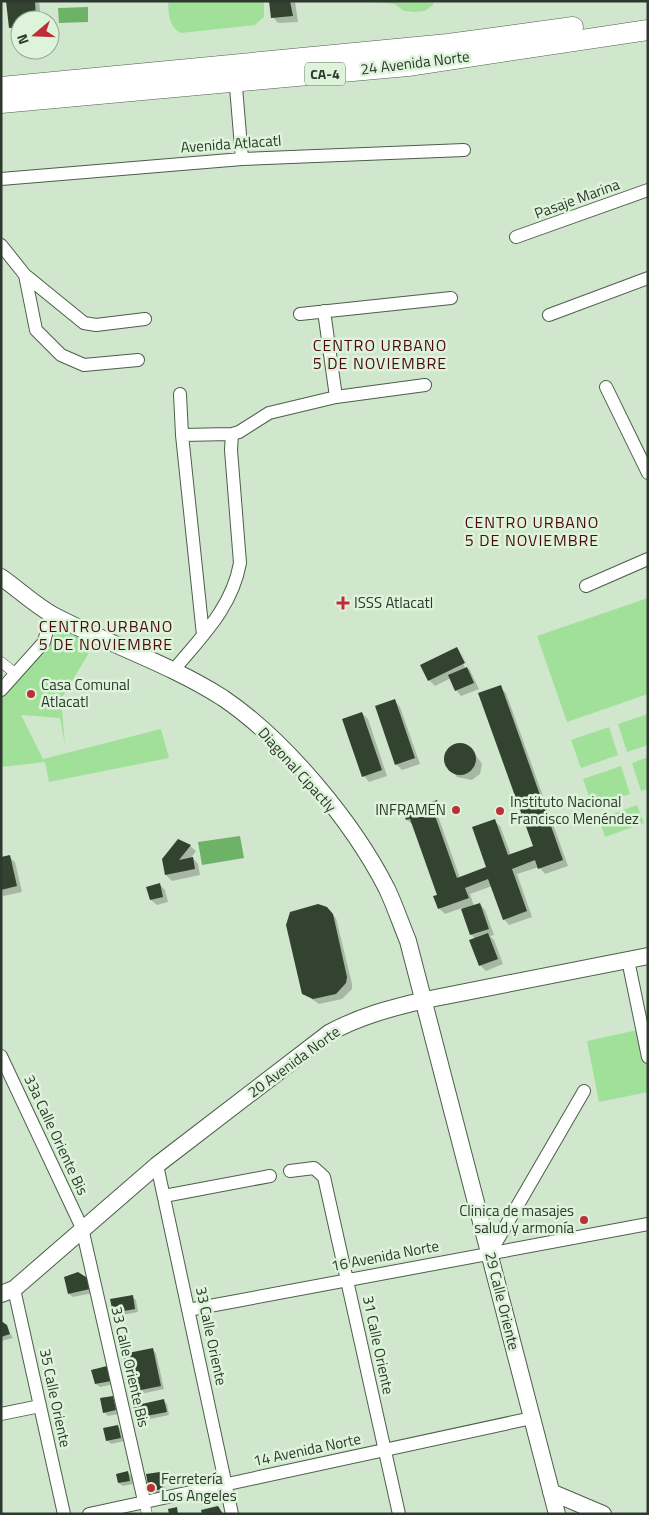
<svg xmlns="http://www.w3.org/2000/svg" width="649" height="1515" viewBox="0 0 649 1515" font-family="'Titillium Web',sans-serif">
<rect width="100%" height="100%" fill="#d0e7cd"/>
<path fill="#a0e099" d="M168,1h96v16l-9,8 -74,8c-13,-7 -12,-19 -13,-32z
M359,1h74v4l-8,6 -10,1 -11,-1 -9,-7z
M648,598v96l-81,28 -30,-86z
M61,626l34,17 -34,56 4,46 -5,-27 -39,-3 22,44 118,-30 8,29 -120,24 -4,-20 -44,5v-70l46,-52z
M648,714v31l-21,7 -9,-28z
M609,727l9,28 -37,13 -10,-28z
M648,757v32l-7,2 -9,-28z
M621,766l9,28 -37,13 -10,-28z
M637,805l7,18 -39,14 -6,-18z
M642,1029l6,28v35l-49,10 -12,-61z"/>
<path fill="#6eb268" d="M88,7v15l-29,1 -1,-15z
M240,836l4,22 -42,7 -4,-23z"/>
<path fill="#0003" fill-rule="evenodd" d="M8,1h31l2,19h-21v12l-4,1 -6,-6z
M270,1h25l3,21 -20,1 -5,-6z
M456,648l6,6 17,35 -18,7 -5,-6 -5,-12 -16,8 -6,-6zM459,653h2l8,16 -3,1z
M500,687l6,6 62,173 -23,8 -6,-7 -22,7 15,43 -23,8 -5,-6 -12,-33 -22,8 4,12 6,-2 5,6 9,25 -4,1 4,4 9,24 -17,7 -6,-6 -5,-26 -4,-5 -9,-26 -17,6 -6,-6v-12l-26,-71 -6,-5 29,-19 6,6 2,6 -6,3 22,62 28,-10 6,-47 6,5 11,29 24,-8z
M395,701l5,6 20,57 -18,6 -6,-6z
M362,713l6,6 19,57 -18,6 -5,-6 -20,-56z
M457,744l14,4 11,16 -2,10 -8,6 -15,-3 -11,-14 3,-14z
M190,846l6,5 -6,8 3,-1 5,6 2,11 -28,6 -6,-6 -3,-15z
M9,857l6,5 7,30 -19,4 -2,-37z
M160,885l5,5 3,12 -11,3 -6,-5z
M318,905h4l14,13 16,66v5l-10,10 -23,5 -16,-11z
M78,1274l15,19 -20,4 -4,-3 -3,-16z
M132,1297l4,3 2,12 -21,4 -3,-4z
M3,1322l10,16 -12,3v-18z
M152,1349l4,4 8,36 -28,6 -4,-3z
M107,1368l7,16 -14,3 -4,-3z
M112,1397l4,4 3,13 -11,2 -4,-4z
M163,1401l4,3 2,11 -28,6 -4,-3 -2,-11z
M118,1427l3,3 3,11 -13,3 -4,-4z
M128,1473l4,3 1,8 -10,2 -4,-3z
M160,1473l3,4 3,15 -12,2 -4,-3z"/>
<path fill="#324430" d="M6,1h29l1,19h-16v7l-11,1z
M269,1h21l3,15 -22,2z
M457,647l8,16 -37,18 -8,-16z
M467,667l7,16 -19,8 -7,-16z
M501,685l62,175 -25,9 -3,-9 -23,9 15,42 -24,9 -15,-41 -23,9 4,10 -31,11 -5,-13 4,-1 -27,-76 -4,1 -3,-8 34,-12 3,8 -7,2 24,68 29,-11 -14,-40 23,-8 13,36 25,-9 -55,-153z
M395,699l20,59 -20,7 -20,-59z
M362,712l20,58 -20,7 -20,-58z
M444 759a16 16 0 1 1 32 0a16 16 0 1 1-32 0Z
M178,839l13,6 -12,15 14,-3 2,12 -30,6 -3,-16z
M10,855l7,31 -16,4v-33z
M160,883l3,14 -13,3 -4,-13z
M480,903l9,26 -19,6 -9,-26z
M318,904l9,3 6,7 14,63 -1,6 -10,11 -23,5 -11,-5 -16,-69 4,-13z
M488,933l10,26 -19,7 -10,-26z
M78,1272l11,7 1,10 -22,5 -4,-17z
M133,1295l2,14 -22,4 -3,-14z
M1,1321l6,4 3,9 -9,3z
M153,1348l8,38 -30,6 -8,-38z
M107,1366l4,15 -16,3 -4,-14z
M113,1396l3,14 -13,3 -3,-15z
M164,1399l3,13 -31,6 -3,-12z
M118,1425l3,13 -15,3 -3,-13z
M128,1471l2,10 -12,2 -2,-9z
M160,1472l3,17 -14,2 -3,-17z
M218,1506l5,8h-21l-1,-4z
M177,1507l1,7h-9l-1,-5z"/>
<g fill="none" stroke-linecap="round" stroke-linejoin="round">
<defs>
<path id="pedestrian" d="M1,662l15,12
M144,1501l3,13"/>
<path id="minor" d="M235,75l7,84
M1,179l241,-20 222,-9
M516,237l132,-47
M1,245l24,30 59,48 12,2 49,-6
M25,275l11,55 25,25 23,10 54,-5
M324,311l12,86
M300,314l151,-16
M549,315l99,-37
M606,387l42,86
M180,394l2,41 21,200
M182,435l50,-1
M586,586l62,-27
M173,671c28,-34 59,-63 67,-108l-9,-113 1,-16 7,-2 30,-19 67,-16 89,-12
M1,690l43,-48 7,-28
M628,960l20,97
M1,1056l81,172 62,273
M157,1165l75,349
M290,1171l24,-3 10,9 75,337
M164,1196l106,-20
M490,1253l94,-162
M14,1289l50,225
M188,1310l460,-86
M1,1414l39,-8
M89,1514l443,-96"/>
<path id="tertiary" d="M1,577c17,12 34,28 52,38 55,29 117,49 170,83 62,42 130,124 164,191 8,17 14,35 21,52l149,573
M1,1294l13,-5 143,-124 172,-132c31,-17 62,-25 96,-33l223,-44
M551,1492l52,22"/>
<path id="primary" d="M1,87l447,-43 125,-17
M1,103l407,-37 240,-36"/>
</defs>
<use href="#pedestrian" stroke="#4c5f4a" stroke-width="11"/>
<use href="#minor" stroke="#4c5f4a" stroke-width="14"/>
<use href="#tertiary" stroke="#4c5f4a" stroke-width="18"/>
<use href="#primary" stroke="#4c5f4a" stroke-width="21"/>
<use href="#pedestrian" stroke="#fff" stroke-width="10"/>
<use href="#minor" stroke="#fff" stroke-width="12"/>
<use href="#tertiary" stroke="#fff" stroke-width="16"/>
<use href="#primary" stroke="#fff" stroke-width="20"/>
</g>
<g fill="#be2d3a" stroke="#ddf4da" stroke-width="2">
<path d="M340.5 595.5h5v5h5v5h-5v5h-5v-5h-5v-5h5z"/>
<circle cx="31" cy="694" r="5"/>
<circle cx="456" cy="810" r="5"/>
<circle cx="500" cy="811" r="5"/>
<circle cx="584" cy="1220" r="5"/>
<circle cx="151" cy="1488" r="5"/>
</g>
<g text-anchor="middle" stroke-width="5" stroke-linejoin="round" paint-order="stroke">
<rect fill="#ddf4da" stroke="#637062" stroke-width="1" x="305" y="62.5" width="40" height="23" rx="4"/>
<g font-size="14" font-weight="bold" fill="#2f382e">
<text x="325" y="79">CA-4</text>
</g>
<g font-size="15" fill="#2f382e" stroke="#ddf4da">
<text transform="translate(415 63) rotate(-7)" y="5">24 Avenida Norte</text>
<text transform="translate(231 144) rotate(-4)" y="5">Avenida Atlacatl</text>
<text transform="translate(577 199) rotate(-20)" y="5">Pasaje Marina</text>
<text transform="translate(297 770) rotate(48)" y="5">Diagonal Cipactly</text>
<text transform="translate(294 1062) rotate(-36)" y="5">20 Avenida Norte</text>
<text transform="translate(56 1135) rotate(65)" y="5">33a Calle Oriente Bis</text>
<text transform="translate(385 1256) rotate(-11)" y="5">16 Avenida Norte</text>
<text transform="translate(502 1301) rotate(76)" y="5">29 Calle Oriente</text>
<text transform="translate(211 1336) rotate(78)" y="5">33 Calle Oriente</text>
<text transform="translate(378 1345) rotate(78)" y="5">31 Calle Oriente</text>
<text transform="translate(130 1367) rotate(77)" y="5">33 Calle Oriente Bis</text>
<text transform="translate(55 1398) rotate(78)" y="5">35 Calle Oriente</text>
<text transform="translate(307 1450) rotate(-12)" y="5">14 Avenida Norte</text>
</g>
<g font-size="15" fill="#2f382e" stroke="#ddf4da" text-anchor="start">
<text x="354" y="608">ISSS Atlacatl</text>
<text x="41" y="690">Casa Comunal<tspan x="41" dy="17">Atlacatl</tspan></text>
<text x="510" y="807">Instituto Nacional<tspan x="510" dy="17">Francisco Menéndez</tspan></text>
<text x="446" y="815" text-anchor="end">INFRAMEN</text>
<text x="574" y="1216" text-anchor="end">Clinica de masajes<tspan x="574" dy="17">salud y armonía</tspan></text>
<text x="161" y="1484">Ferretería<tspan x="161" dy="17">Los Angeles</tspan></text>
</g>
<g font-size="16" letter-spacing="1" fill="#4f0a11" stroke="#ddf4da">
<text x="380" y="351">CENTRO URBANO<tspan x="380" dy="18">5 DE NOVIEMBRE</tspan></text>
<text x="532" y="528">CENTRO URBANO<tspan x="532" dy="18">5 DE NOVIEMBRE</tspan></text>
<text x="106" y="632">CENTRO URBANO<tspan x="106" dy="18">5 DE NOVIEMBRE</tspan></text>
</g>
</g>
<rect width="649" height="1515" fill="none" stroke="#2f382e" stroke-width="5"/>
<g transform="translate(35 35) rotate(251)"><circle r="24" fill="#ddf4da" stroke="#97a995"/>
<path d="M0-4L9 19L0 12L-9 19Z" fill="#be2d3a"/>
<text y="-8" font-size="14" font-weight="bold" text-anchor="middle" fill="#2f382e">N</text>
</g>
</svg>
